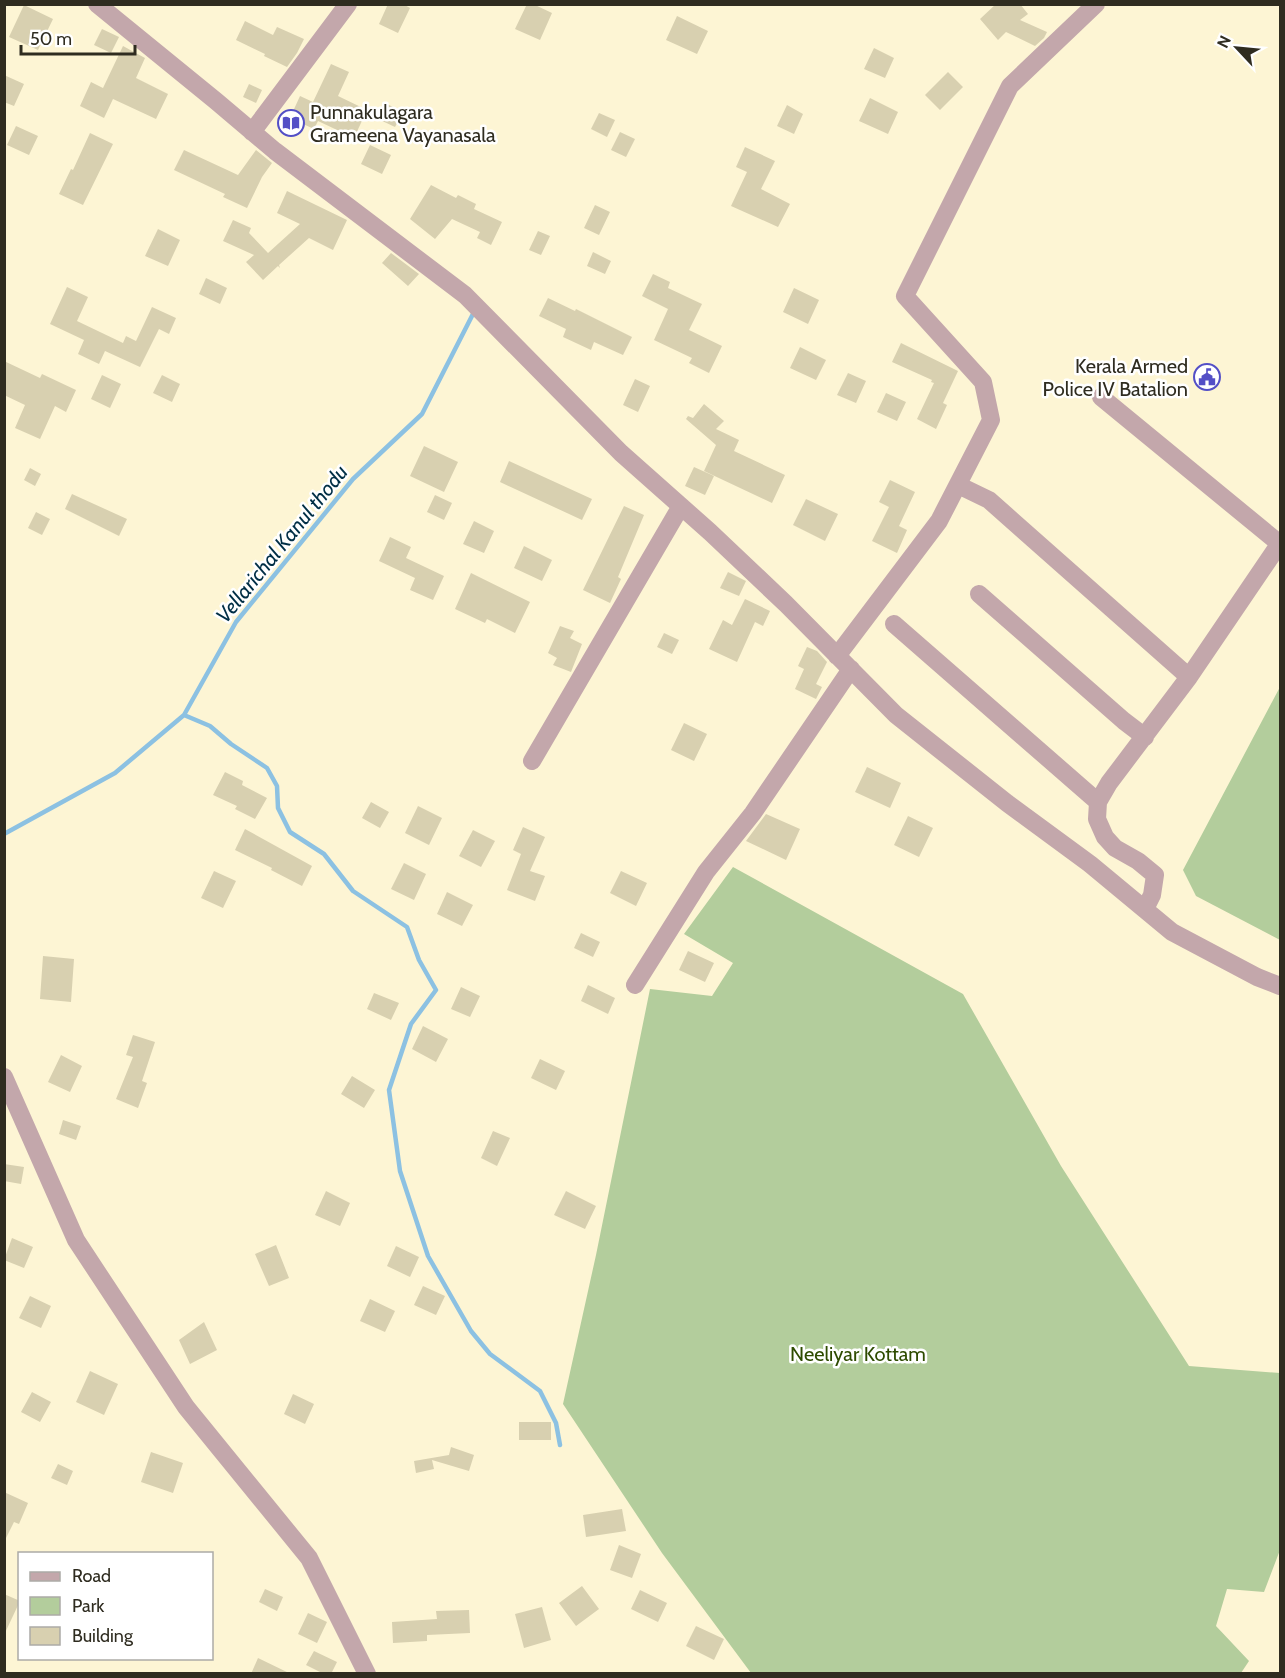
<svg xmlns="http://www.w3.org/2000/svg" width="1285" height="1678" viewBox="0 0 1285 1678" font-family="Cabin,sans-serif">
<rect width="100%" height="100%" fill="#fdf5d4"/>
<path fill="#b3cd9c" d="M1280,687v253l-84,-44 -13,-26z
M733,867l230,127 98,172 128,200 91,7v177l-16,42 -37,-3 -11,37 33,35 -8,12h-490l-89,-120 -99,-149 33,-149 54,-266 62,7 21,-33 -49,-29z"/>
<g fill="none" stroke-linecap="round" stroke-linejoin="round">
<path stroke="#8cc1e2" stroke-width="4.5" d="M184,715l26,11 21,18 36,24 10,18 1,22 12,24 34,22 29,37 54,36 12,33 17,30 -25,34 -22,66 11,81 28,85 43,75 19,23 50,37 16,32 4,22
M4,834l111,-61 69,-58 52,-93 117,-143 69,-65 52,-102"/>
</g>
<path fill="#d8d0b0" d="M388,4h15l7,4 -12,25 -19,-9z
M527,4h6l19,9 -12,27 -25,-11z
M996,4h24l8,10 -8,6 27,12 -3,6 -9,8 -29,-14 -8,8 -18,-21z
M24,5l29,14 -15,31 -29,-13z
M677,16l31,15 -11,23 -31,-14z
M245,21l28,14 4,-8 27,12 -7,14 -10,14 -23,-11 1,-2 -29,-14z
M102,29l17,8 -8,16 -17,-8z
M123,46l22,12 -9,20 32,16 -12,25 -43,-20 -9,19 -24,-12 11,-24 12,6z
M874,48l20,10 -9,20 -21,-9z
M331,64l18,8 -11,24 29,14 -13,28 -36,-17 -4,8 -24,-11 10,-22 13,6z
M948,72l15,15 -23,23 -15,-15z
M4,75l20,9 -10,22 -10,-4z
M249,84l13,6 -6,13 -13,-6z
M870,98l28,14 -10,22 -29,-13z
M385,103l18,9 -8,15 -17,-8z
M787,105l16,9 -9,20 -17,-8z
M599,113l16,7 -8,17 -16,-8z
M16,126l22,10 -9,19 -22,-10z
M620,132l15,7 -9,18 -15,-7z
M90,133l23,11 -30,61 -24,-11 12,-25 2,1z
M370,145l21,10 -9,19 -21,-10z
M745,147l30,14 -14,28 29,15 -12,23 -47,-21 16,-34 -11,-5z
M184,150l54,25 18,-25 16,13 -10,14 -15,31 -24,-11 2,-3 -51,-24z
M431,185l25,13 2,-3 18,9 -2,5 28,13 -11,23 -14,-7 3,-6 -28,-13 -17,20 -25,-20z
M287,191l60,29 -14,30 -24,-12 -30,27 1,3 -2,-2 -15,14 -17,-18 8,-7 -31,-14 10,-21 18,8 -2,5 19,20 32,-29 -23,-11z
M595,205l15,7 -11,23 -15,-7z
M158,229l22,11 -12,26 -23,-10z
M538,231l12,5 -9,19 -12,-5z
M593,252l18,9 -6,13 -18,-8z
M391,253l28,21 -11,12 -26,-23z
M653,274l17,8 -2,6 34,16 -13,26 33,16 -13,27 -20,-10 3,-5 -38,-18 14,-31 -26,-13z
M206,278l21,10 -7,16 -21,-10z
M67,287l21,10 -11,24 46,22 3,-7 10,5 16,-34 24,11 -7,16 -10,-5 -19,38 -35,-16 -6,13 -21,-10 6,-14 -34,-16z
M794,288l25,12 -11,24 -25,-12z
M548,298l27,13 1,-2 56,28 -9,18 -29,-13 -3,8 -28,-13 3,-8 -27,-13z
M901,343l57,28 -15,32 4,2 -11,24 -19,-10 17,-36 -3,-1 1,-2 -40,-18z
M800,347l26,13 -10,20 -26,-12z
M4,361l36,17 2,-4 34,16 -10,22 -11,-6 -15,33 -25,-11 10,-23 -21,-10z
M848,373l18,8 -10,22 -19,-8z
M102,375l19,9 -11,24 -19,-9z
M162,375l18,9 -8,18 -19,-9z
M635,379l15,7 -12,26 -15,-7z
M886,393l20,9 -9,19 -20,-9z
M704,404l20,17 -8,8 23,11 -5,11 51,24 -13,28 -68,-32 12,-26 -30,-26 2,-3 5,2z
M424,446l34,16 -14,30 -34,-16z
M509,461l83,38 -10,21 -82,-38z
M694,467l20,9 -9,19 -20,-9z
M30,468l11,6 -6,12 -11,-6z
M890,480l25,12 -16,34 8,4 -10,23 -25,-12 17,-34 -10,-5z
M72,494l55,25 -8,17 -54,-27z
M435,495l17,8 -8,17 -17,-8z
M806,499l32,15 -13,27 -32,-16z
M624,506l20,9 -26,62 3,2 -11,24 -27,-13z
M36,512l14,7 -8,16 -14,-7z
M474,521l20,10 -10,22 -21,-9z
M390,537l21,10 -5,11 38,18 -11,24 -23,-10 5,-12 -36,-17z
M524,546l28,14 -10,21 -28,-13z
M728,572l18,9 -7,15 -19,-8z
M471,573l59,29 -15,31 -28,-14 -2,4 -30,-14z
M745,599l25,12 -7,15 -8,-4 -18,40 -28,-13 14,-29 9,5z
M560,626l14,5 -4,7 12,6 -11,28 -18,-7 4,-7 -9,-5z
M664,633l15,7 -7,14 -15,-7z
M807,647l10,4 10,11 -11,22 6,3 -6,12 -21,-10 9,-20 -6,-3z
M684,723l23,11 -13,27 -23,-11z
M867,767l34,16 -11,25 -35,-16z
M225,772l18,9 -1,4 25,13 -12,21 -20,-10 2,-3 -24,-11z
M371,802l18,10 -9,16 -18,-10z
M418,806l24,12 -13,27 -24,-12z
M766,814l34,15 -14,31 -40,-19z
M908,816l25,12 -14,29 -25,-12z
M523,827l22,10 -15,34 15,5 -10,25 -28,-11 14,-36 -8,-4z
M245,829l67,37 -10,20 -31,-16 1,-2 -37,-18z
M473,830l22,11 -14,26 -22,-11z
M404,863l22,11 -12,26 -23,-11z
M214,871l22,10 -13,27 -22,-10z
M621,871l26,12 -11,23 -26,-13z
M447,892l26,13 -11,21 -25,-12z
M581,933l19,9 -7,15 -19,-9z
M688,951l26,12 -9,19 -26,-12z
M43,956l31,3 -3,43 -31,-3z
M588,985l27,13 -7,16 -27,-13z
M461,987l19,9 -10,21 -19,-8z
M374,993l25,10 -8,17 -24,-11z
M423,1026l25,13 -12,23 -24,-13z
M133,1035l22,7 -13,39 5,2 -9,25 -22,-9 17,-42 -7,-2z
M61,1055l21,11 -12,26 -22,-10z
M540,1059l25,12 -9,19 -25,-12z
M352,1076l23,14 -11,18 -23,-14z
M63,1120l18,6 -5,14 -17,-6z
M493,1131l17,7 -13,28 -16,-8z
M4,1164l20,3 -3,17 -17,-3z
M326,1191l24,12 -10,23 -25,-11z
M566,1191l30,15 -11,23 -31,-14z
M12,1238l21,9 -9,21 -20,-8z
M276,1245l13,33 -20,8 -14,-32z
M396,1246l23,11 -9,20 -23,-11z
M423,1286l22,10 -9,19 -22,-10z
M30,1296l21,10 -10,22 -22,-10z
M370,1299l25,12 -10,21 -25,-11z
M204,1322l13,28 -27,14 -11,-24z
M90,1371l28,13 -14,31 -28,-13z
M32,1392l19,10 -11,20 -19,-10z
M293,1394l21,10 -9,20 -21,-10z
M519,1422h32v18h-32z
M451,1447l23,8 -5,16 -37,-11 2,9 -18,4 -2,-12 35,-6z
M151,1452l32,11 -10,30 -32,-11z
M58,1464l15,7 -6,14 -16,-7z
M4,1492l24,11 -9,21 -5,-2 -10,20z
M622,1509l4,22 -40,6 -3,-22z
M619,1545l22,9 -9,24 -22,-8z
M582,1586l17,23 -23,17 -17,-23z
M265,1589l18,8 -6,14 -18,-9z
M640,1590l27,13 -9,19 -27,-13z
M4,1594l16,7 -16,34z
M542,1607l9,33 -27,8 -9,-34z
M469,1610l1,23 -43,2v6l-34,2 -1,-21 45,-3 -1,-8z
M308,1613l19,9 -10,21 -19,-9z
M696,1626l28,13 -10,21 -28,-14z
M314,1651l23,11 -6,12h-7l-18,-9z
M258,1658l33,16h-40z"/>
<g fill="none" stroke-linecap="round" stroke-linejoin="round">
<path stroke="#c3a7ab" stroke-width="18" d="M97,4l119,97 59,50 190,144 156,158 89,79 76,72 110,111 111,88 83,61 82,68 85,45 23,9
M252,132l96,-128
M1101,397l179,147
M958,485l31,15 200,177
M979,594l145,127 21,16
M894,624l204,178
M837,656l102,-135 52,-101 -8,-38 -78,-86 105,-210 86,-82
M532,761l149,-255
M1145,909l7,-14 3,-20 -17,-14 -23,-13 -10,-11 -8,-18 1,-17 11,-19 80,-106 91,-134
M635,985l71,-113 47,-59 98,-144
M4,1077l72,163 110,167 123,151 58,116"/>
</g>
<defs>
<symbol id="library-ring" viewBox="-11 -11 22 22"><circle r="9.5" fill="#fff" stroke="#534fc6" stroke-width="1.5"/><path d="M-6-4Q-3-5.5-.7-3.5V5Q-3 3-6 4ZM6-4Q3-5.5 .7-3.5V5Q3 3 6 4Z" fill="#534fc6"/></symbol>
<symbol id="civic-ring" viewBox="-11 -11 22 22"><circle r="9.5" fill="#fff" stroke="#534fc6" stroke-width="1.5"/><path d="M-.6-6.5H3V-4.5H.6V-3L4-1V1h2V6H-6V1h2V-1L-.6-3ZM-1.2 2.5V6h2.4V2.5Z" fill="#534fc6"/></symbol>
</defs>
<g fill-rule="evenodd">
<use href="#library-ring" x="276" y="108" width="30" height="30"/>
<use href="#civic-ring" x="1192" y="362" width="30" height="30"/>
</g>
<g text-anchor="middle" stroke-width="5" stroke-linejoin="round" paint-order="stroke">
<g font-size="20" fill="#2f2c20" stroke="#fff" text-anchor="start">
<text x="310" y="119">Punnakulagara<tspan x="310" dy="23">Grameena Vayanasala</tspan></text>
<text x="1188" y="373" text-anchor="end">Kerala Armed<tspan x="1188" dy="23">Police IV Batalion</tspan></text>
</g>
<g font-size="20" fill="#2e4b00" stroke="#fff">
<text x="858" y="1361">Neeliyar Kottam</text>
</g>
<g font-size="21" font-style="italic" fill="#002e45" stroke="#fff">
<text transform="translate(282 544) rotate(-51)" y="7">Vellarichal Kanul thodu</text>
</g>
</g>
<rect width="1285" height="1678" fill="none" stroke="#2f2c20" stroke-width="12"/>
<rect x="18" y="1552" width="195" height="108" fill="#ffffff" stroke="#acaba6" stroke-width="1.5"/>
<rect x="30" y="1572" width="30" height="9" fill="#c3a7ab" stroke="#acaba6" stroke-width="1.5"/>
<text x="72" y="1582" font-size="18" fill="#2f2c20">Road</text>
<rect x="30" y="1597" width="30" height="18" fill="#b3cd9c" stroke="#acaba6" stroke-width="1.5"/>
<text x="72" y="1612" font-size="18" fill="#2f2c20">Park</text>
<rect x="30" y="1627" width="30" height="18" fill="#d8d0b0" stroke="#acaba6" stroke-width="1.5"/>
<text x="72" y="1642" font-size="18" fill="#2f2c20">Building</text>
<g transform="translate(1237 48) rotate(296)" stroke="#ffffff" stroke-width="4.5" paint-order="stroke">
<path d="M0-4.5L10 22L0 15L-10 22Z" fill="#2f2c20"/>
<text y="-9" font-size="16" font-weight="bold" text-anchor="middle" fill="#2f2c20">N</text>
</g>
<path d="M21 45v9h114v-9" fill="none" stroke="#2f2c20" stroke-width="3"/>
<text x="30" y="45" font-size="18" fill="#2f2c20" stroke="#ffffff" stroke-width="4.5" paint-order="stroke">50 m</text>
</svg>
